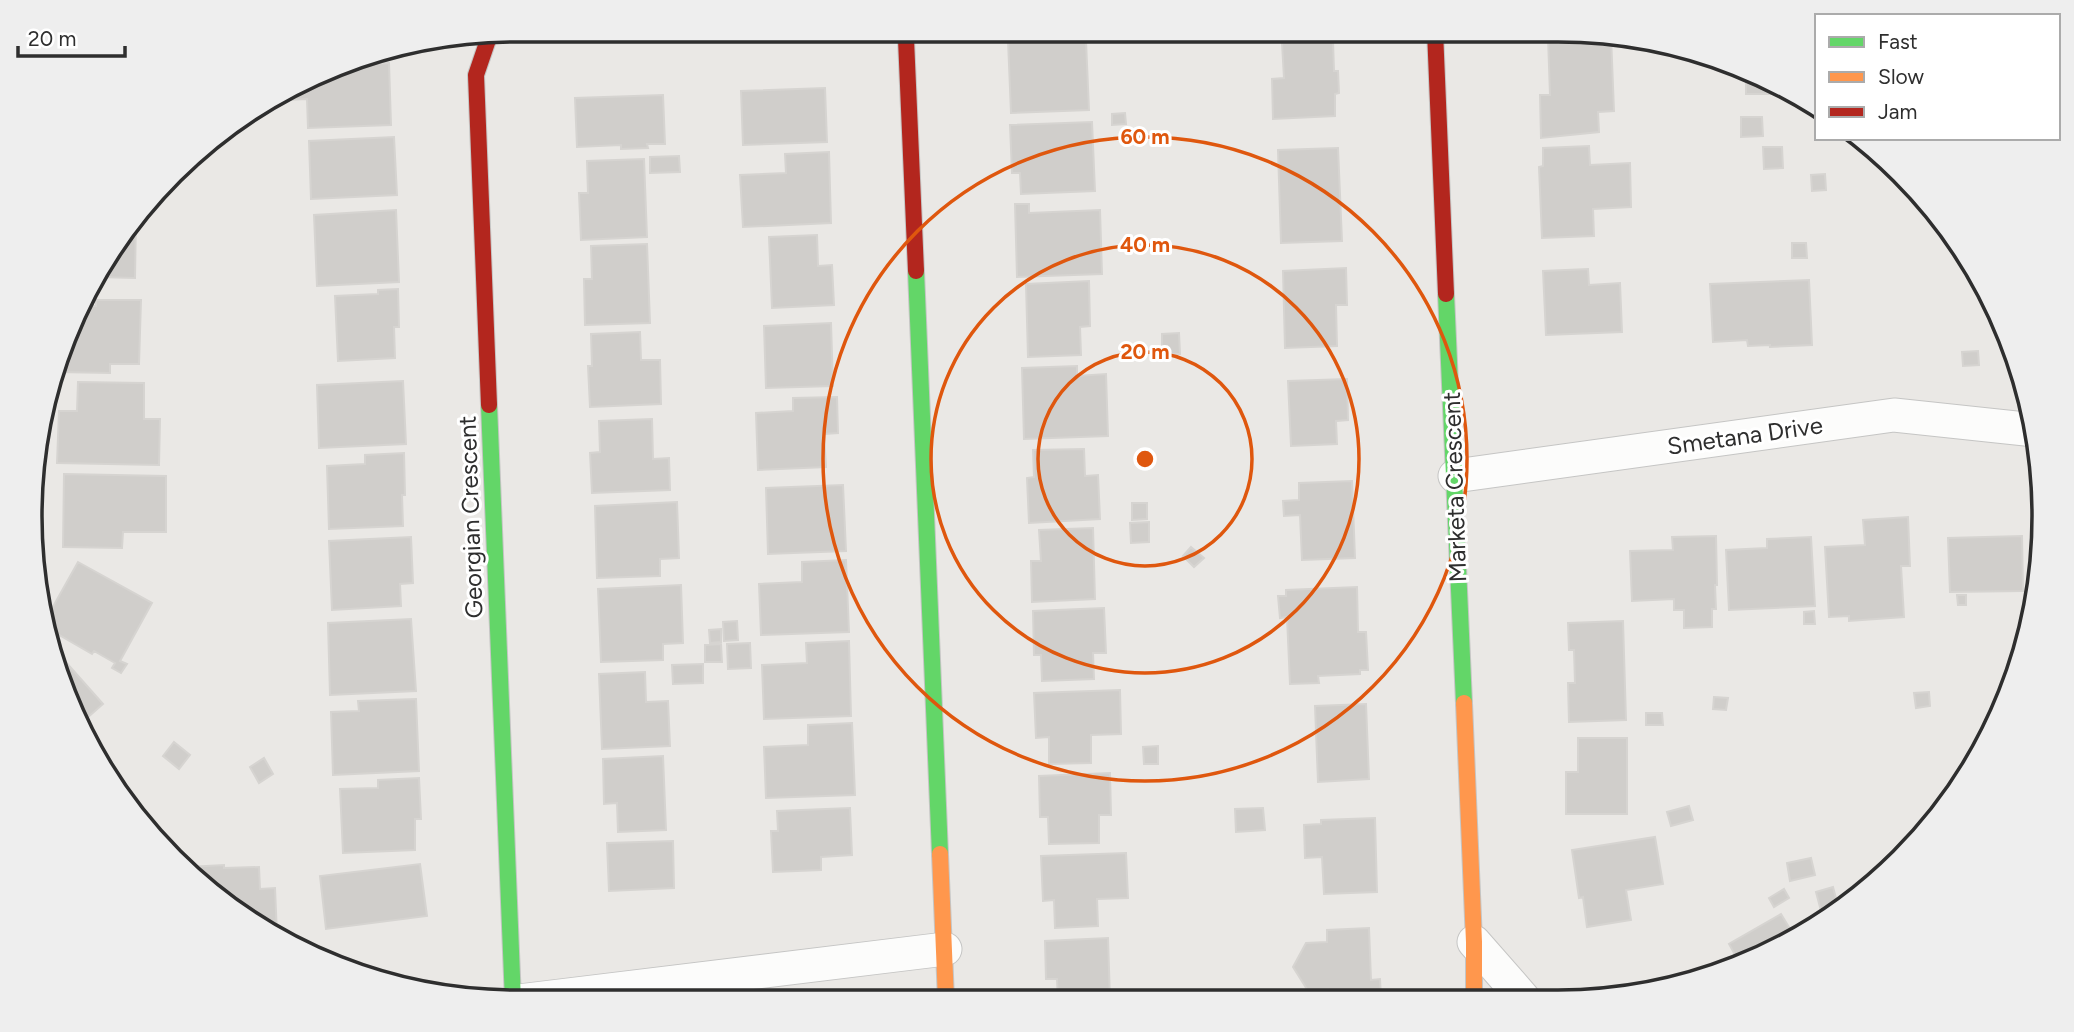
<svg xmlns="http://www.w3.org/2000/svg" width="2074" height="1032" viewBox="0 0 2074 1032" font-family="Figtree,sans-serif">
<rect width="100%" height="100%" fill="#eae8e5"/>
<path fill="#d0cecb" stroke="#d6d4d1" stroke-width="2" d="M1594,35l17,1 3,75 -16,1 1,20 -58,6 -1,-43h10l-2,-58z
M1052,39v3l34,-1 3,69 -78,3 -3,-73z
M1333,41l1,30h4l1,22 -4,1v22l-62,3 -1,-40 12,-1 -2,-35z
M389,63l2,62 -83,3 -1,-29 -19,1v-6l54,-29z
M1746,70l27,10 14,9v5h-41z
M825,88l2,54 -84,3 -2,-54z
M663,95l2,49h-18l1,4 -27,1v-4l-44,2 -2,-49z
M1125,113l1,11 -14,1v-11z
M1741,117h21l1,19 -22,1z
M1092,122l3,69 -74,3 -1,-21h-8l-2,-48z
M394,137l3,58 -86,4 -2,-58z
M1589,146l1,19 40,-2 1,44 -38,2 1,27 -52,2 -3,-71 4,-1v-18z
M1763,147h19l1,21 -19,1z
M1338,148l4,93 -61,2 -3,-93z
M829,152l2,71 -88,4 -3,-52 46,-2 -1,-19z
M679,156l1,16 -30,1v-16z
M644,159l3,78 -66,3 -2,-47h9l-1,-32z
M1825,174l1,16 -14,1 -1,-16z
M1015,204h14v9l71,-3 2,64 -85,3z
M396,210l3,72 -82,4 -3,-71z
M136,215l-1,63 -38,-1v3h-5l3,-7z
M817,235l1,31 14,-1 2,40 -62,3 -3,-71z
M1792,243h14l1,15h-15z
M647,244l3,79 -65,2 -1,-46h8l-1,-33z
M1346,268l1,37h-11l1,41 -52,2 -2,-77z
M1588,269l1,16 31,-2 2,49 -76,3 -3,-64z
M1809,280l3,65 -42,2v-2l-22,1 -1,-6 -34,2 -3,-58z
M1089,281l1,45 -10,1 1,28 -53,2 -2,-73z
M398,289l1,38h-5l1,31 -57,3 -3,-65 43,-2v-4z
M96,300h45l-2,64h-29v9l-52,-1 24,-66h14z
M831,323l2,63 -67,2 -2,-62z
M640,332l1,28h19l1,44 -71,3 -2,-41h4l-1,-32z
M1179,333l1,21h-18v-20z
M1978,351l1,14 -16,1 -1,-14z
M1077,366v10l29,-2 2,62 -84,3 -2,-71z
M1347,379l1,41 -12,1 1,23 -46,2 -3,-65z
M403,381l3,63 -87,4 -2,-63z
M78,382l66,1v36h16l-1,46 -102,-2 2,-52h18z
M837,397l1,36 -14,1 2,33 -68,3 -2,-57 37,-2v-13z
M652,419l1,40 16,-1 1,32 -78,3 -2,-40 10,-1 -1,-31z
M1084,449l1,27 13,-1 2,44 -71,4 -2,-45 7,-1 -1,-27z
M404,453l1,42h-3l1,31 -74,3 -2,-63 38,-2v-9z
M64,474l102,2v56h-43l-1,16 -59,-1z
M1352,481l3,77 -53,2 -2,-45 -16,1 -1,-15 16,-1v-17z
M843,485l3,66 -78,3 -2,-66z
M677,502l2,56 -19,1v17l-63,2 -2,-72z
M1132,503h15v16l-15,1z
M1908,517l2,49h-9l3,51 -55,4v-5l-20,1 -4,-70 40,-2 -2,-25z
M1149,522v20l-18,1 -1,-20z
M1093,528l2,71 -63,3 -1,-41h10l-2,-31z
M1716,536l1,49h-2l1,24h-4v18l-28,1v-18h-10v-11l-42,2 -2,-50 43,-1 -1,-13z
M2022,536l1,55 -73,1 -2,-54z
M411,537l2,46 -13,1 1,22 -69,4 -3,-69z
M1811,537l4,69 -86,4 -3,-60 41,-2v-9z
M1191,547l13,11 -10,9 -11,-11z
M846,560l3,72 -88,3 -2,-51 43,-2v-20z
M78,562l74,41 -32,58 7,3 -6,9 -9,-5 3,-5 -21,-12 -2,3 -43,-25 -3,-10z
M681,585l2,58 -20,1v16l-62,2 -3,-73z
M1357,587l1,45h8l2,38h-8v4l-42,2 1,7 -29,1 -3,-67 -7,1 -2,-22h8v-6z
M1957,595h9v10h-8z
M1104,608l2,45h-13l1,26 -52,2 -1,-26h-7l-1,-44z
M1814,611l1,13h-11v-12z
M411,619l5,72 -86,4 -2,-72z
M737,621l1,19 -14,1 -1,-19z
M1623,621l3,99 -57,2 -1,-39h7l-1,-33h-5l-1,-27z
M721,629v13l-11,1 -1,-13z
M849,641l2,75 -87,3 -2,-54 45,-2 -1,-20z
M750,643l1,25 -23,1 -1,-25z
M721,644l1,18h-17v-17z
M56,651l47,53 -25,22z
M703,664v19l-30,1 -1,-19z
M645,672l1,30 22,-1 2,45 -68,3 -3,-75z
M1120,690l1,44 -30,1v28l-42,1v-27l-13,1 -2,-45z
M1929,692l1,14 -14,2 -2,-15z
M1714,697l14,1 -2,12 -13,-1z
M416,699l3,72 -86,4 -2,-63 28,-1 -1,-10z
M1366,704l3,75 -51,3 -3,-76z
M1646,713h16l1,12h-17z
M852,723l3,72 -89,3 -2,-51 44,-2v-20z
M1578,738h49v76h-61v-42h12z
M174,742l16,13 -11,14 -16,-13z
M1158,746v18h-14l-1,-17z
M663,756l3,74 -48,2 -1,-29 -13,1 -1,-45z
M264,758l9,16 -14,9 -9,-16z
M1110,773l1,42h-12v28l-50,1 -1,-27h-8l-1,-41z
M419,778l2,41h-6v31l-72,3 -3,-64 38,-1v-8z
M1689,806l4,14 -22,6 -4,-14z
M850,808l2,47 -31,2v13l-48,2 -2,-41h7l-1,-20z
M1263,808l2,22 -29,2 -1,-23z
M1375,818l2,74 -53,2 -2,-37 -17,1 -1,-33 17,-1v-4z
M1655,837l8,47 -37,6 5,30 -44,7 -4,-30 -4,1 -7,-48z
M673,841l1,47 -65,3 -2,-48z
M1126,853l2,45 -31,1 1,27 -43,2 -1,-28 -11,1 -2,-45z
M1811,858l4,17 -25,6 -3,-18z
M420,864l7,52 -101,13 -6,-53z
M224,865v3l35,-1 1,22 15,-1 2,47 -89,-64v-4z
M1833,887l5,19 -17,5 -5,-19z
M1784,889l5,9 -15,9 -5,-9z
M1781,914l14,23 -55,27 -11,-20z
M1369,928l2,52 9,-1 1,20h-52l-1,-10 -20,2 -15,-24 13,-24 21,-1v-12z
M1108,938l2,62h-52l-1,-21h-11l-1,-38z
M1192,994l1,5h-17v-4z"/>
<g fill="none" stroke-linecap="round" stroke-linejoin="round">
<defs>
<path id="street" d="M1455,476l439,-61 141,15
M1474,942l49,56
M519,1001l426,-52"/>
<path id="fast" d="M916,271l24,583
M1446,294l18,409
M489,405l24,596"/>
<path id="slow" d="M1464,703l10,239v57
M940,854l6,146"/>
<path id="jam" d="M898,30l8,9 10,232
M1435,31l11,263
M489,405l-13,-330 14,-41"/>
</defs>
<use href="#street" stroke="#c5c5c4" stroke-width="35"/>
<use href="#fast" stroke="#c5c5c4" stroke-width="18"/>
<use href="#slow" stroke="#c5c5c4" stroke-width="18"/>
<use href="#jam" stroke="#c5c5c4" stroke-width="18"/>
<use href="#street" stroke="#fcfcfb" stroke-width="33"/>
<use href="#fast" stroke="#63d668" stroke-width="16"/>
<use href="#slow" stroke="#ff974d" stroke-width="16"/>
<use href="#jam" stroke="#b3261e" stroke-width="16"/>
</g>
<g fill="none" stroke="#df570e" stroke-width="3.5">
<circle cx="1145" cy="459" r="107"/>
<circle cx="1145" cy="459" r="214"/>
<circle cx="1145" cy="459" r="322"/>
</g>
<g text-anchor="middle" stroke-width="6" stroke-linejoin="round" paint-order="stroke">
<g font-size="24" fill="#2e2e2e" stroke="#fff">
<text transform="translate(1745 436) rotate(-8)" y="8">Smetana Drive</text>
<text transform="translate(1455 487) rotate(-92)" y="8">Marketa Crescent</text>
<text transform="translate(471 517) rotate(-92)" y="8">Georgian Crescent</text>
</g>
</g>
<path d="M0 0H2074V1032H0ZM516 42H1558A474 474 0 0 1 2032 516V516A474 474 0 0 1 1558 990H516A474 474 0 0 1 42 516V516A474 474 0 0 1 516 42Z" fill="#eee" fill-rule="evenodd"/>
<path fill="none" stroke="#2e2e2e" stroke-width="3.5" d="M516 42H1558A474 474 0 0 1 2032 516V516A474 474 0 0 1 1558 990H516A474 474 0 0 1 42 516V516A474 474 0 0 1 516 42Z"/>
<circle cx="1145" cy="459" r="10" fill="#df570e" stroke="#fff" stroke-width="3.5"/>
<g font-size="21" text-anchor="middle" font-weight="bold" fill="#df570e" stroke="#fff" stroke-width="6" stroke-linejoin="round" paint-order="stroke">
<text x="1145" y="144">60 m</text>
<text x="1145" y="252">40 m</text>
<text x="1145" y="359">20 m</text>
</g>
<rect x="1815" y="14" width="245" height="126" fill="#ffffff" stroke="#ababab" stroke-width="2"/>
<rect x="1829" y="37" width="35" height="10" fill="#63d668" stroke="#ababab" stroke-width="2"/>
<text x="1878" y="49" font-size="21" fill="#2e2e2e">Fast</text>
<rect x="1829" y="72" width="35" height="10" fill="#ff974d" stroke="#ababab" stroke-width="2"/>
<text x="1878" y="84" font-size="21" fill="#2e2e2e">Slow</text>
<rect x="1829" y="107" width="35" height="10" fill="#b3261e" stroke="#ababab" stroke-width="2"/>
<text x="1878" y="119" font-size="21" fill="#2e2e2e">Jam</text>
<path d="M18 46v10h107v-10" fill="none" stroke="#2e2e2e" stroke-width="3.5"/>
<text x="28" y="46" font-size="21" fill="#2e2e2e" stroke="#ffffff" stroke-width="5" paint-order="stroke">20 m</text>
</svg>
